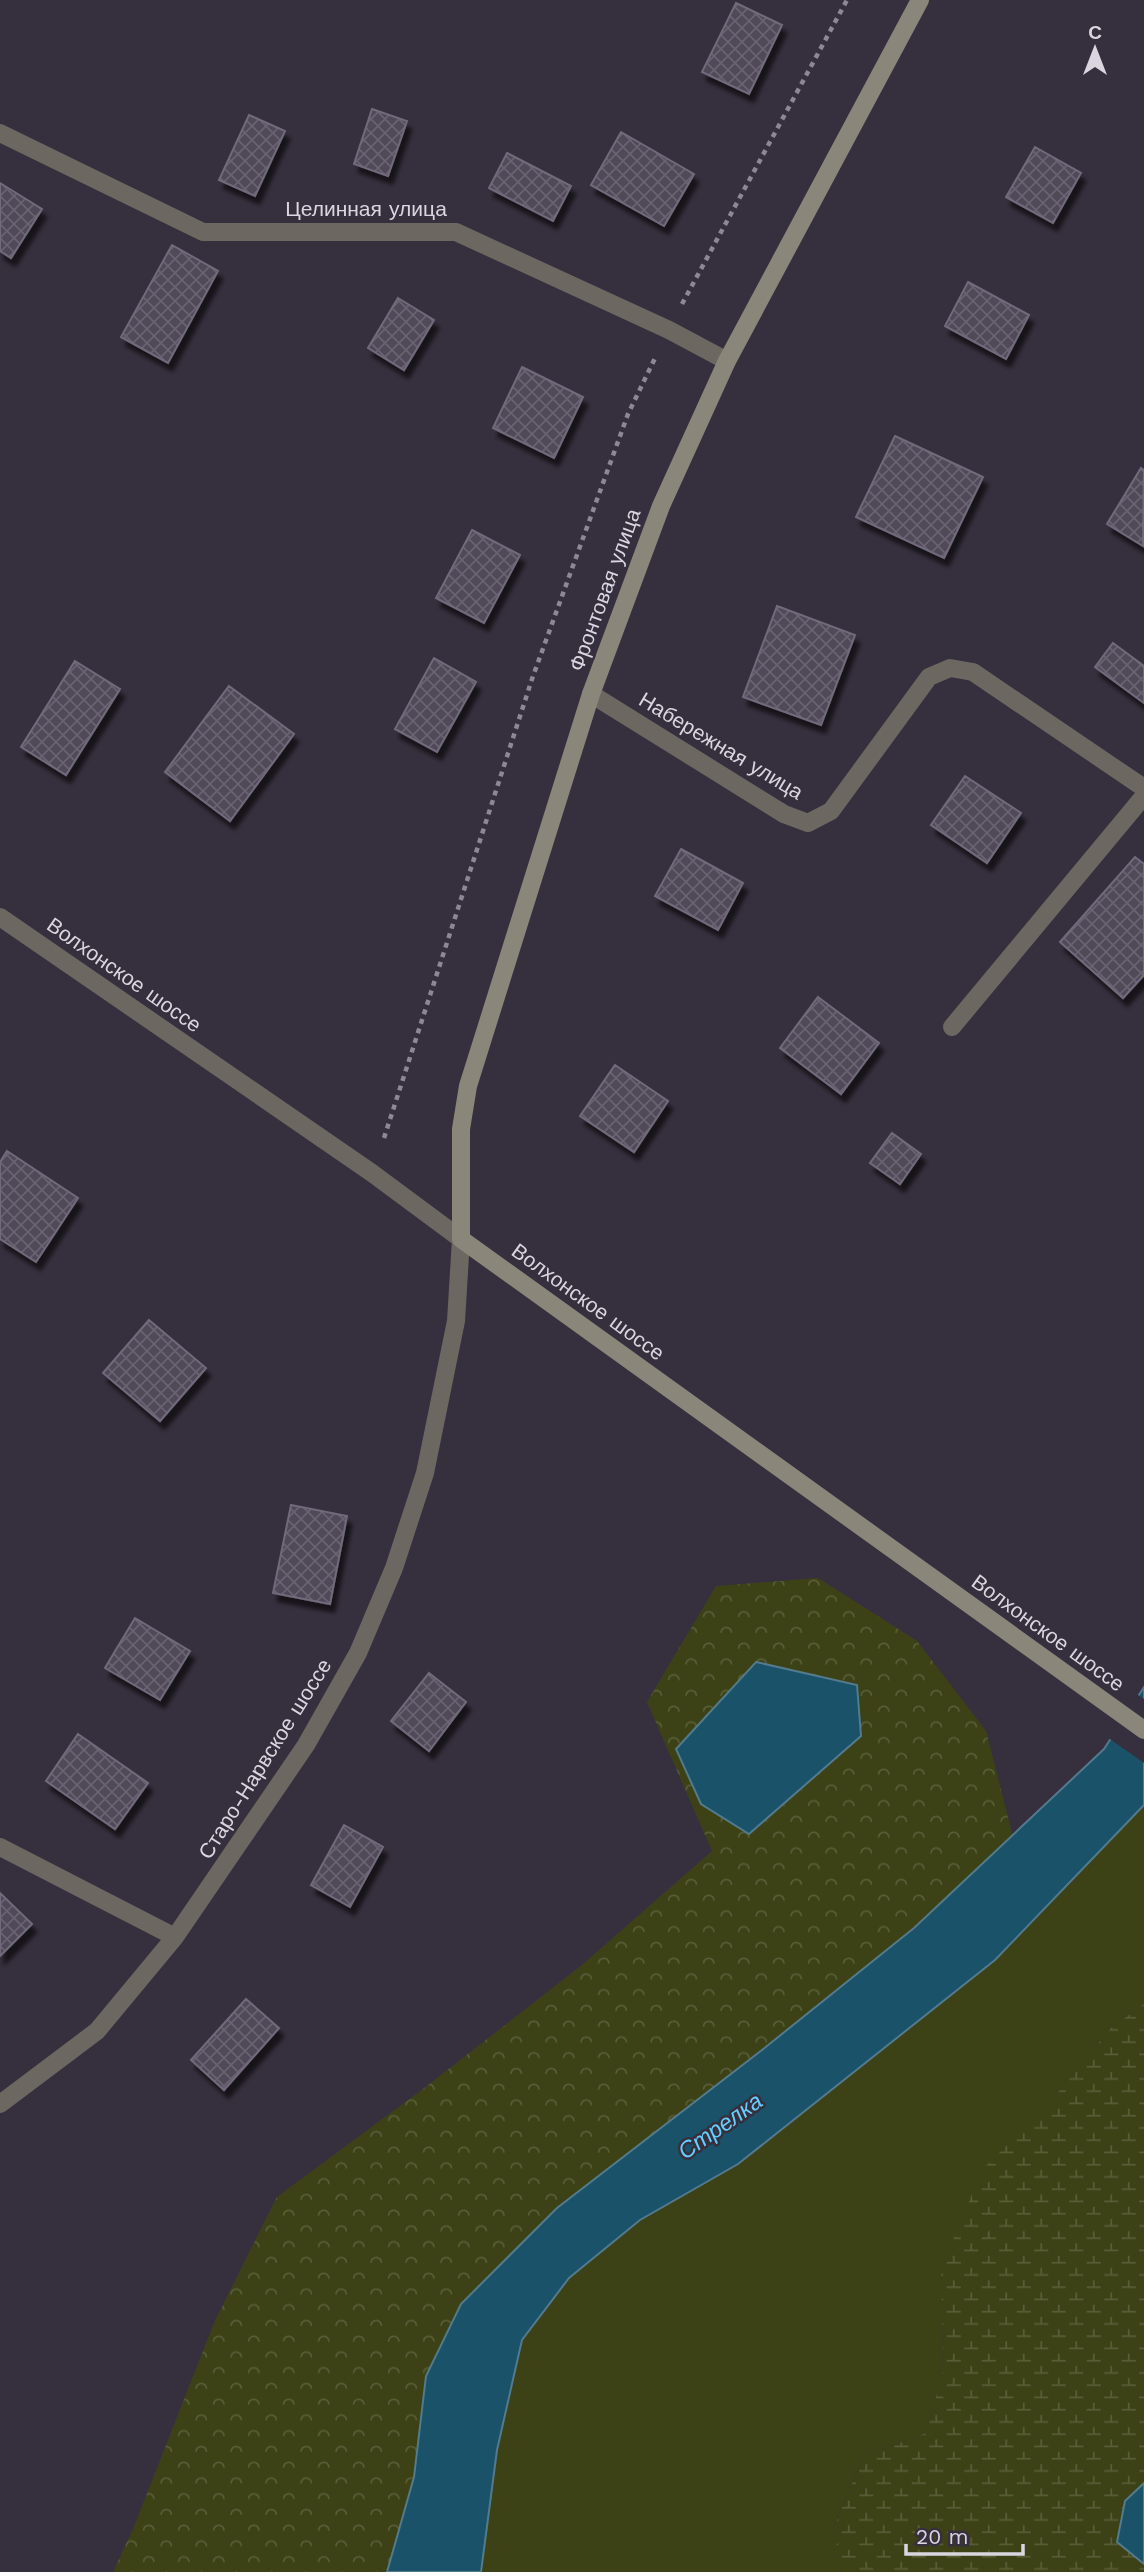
<svg xmlns="http://www.w3.org/2000/svg" width="1144" height="2572" viewBox="0 0 1144 2572" font-family="'Work Sans',sans-serif">
<defs>
<pattern id="forest-crowns" width="20" height="18" patternUnits="userSpaceOnUse" patternTransform="scale(1.75)"><rect width="20" height="18" fill="#3c4216"/><path d="M2 6a3 3 0 1 1 6 0M12 15a3 3 0 1 1 6 0" fill="none" stroke="#585d38"/></pattern>
<pattern id="wetland-marsh" width="20" height="14" patternUnits="userSpaceOnUse" patternTransform="scale(1.75)"><rect width="20" height="14" fill="#3c4216"/><path d="M1 5h8M5 5V1M11 12h8M15 12V8" fill="none" stroke="#585d38"/></pattern>
<pattern id="building-cross-hatch" width="8" height="8" patternUnits="userSpaceOnUse" patternTransform="scale(1.75)"><rect width="8" height="8" fill="#504959"/><path d="M0 0l8 8M0 8l8-8" fill="none" stroke="#696271"/></pattern>
<filter id="shadow"><feDropShadow dx="4.5" dy="8" stdDeviation="2" flood-color="#0009"/></filter>
</defs>
<rect width="100%" height="100%" fill="#36303e"/>
<path fill="#3c4216" d="M1144,1805v199l-33,24 -61,74 -109,167 2,103 -17,61 -63,24 -29,69 7,46h-360l16,-122 26,-110 46,-62 71,-58 98,-56 257,-204z"/>
<path fill="url(#forest-crowns)" d="M818,1578l99,63 69,90 27,106 -99,91 -152,122 -205,158 -96,96 -35,72 -12,101 -27,95h-274l20,-43 81,-206 63,-126 146,-108 159,-124 130,-114 -65,-149 69,-116z"/>
<path fill="url(#wetland-marsh)" d="M1144,2004v479l-19,18 -8,40 27,23v8h-303l-7,-45 29,-70 63,-24 17,-61 -2,-103 41,-99 68,-68 61,-74z"/>
<path fill="#195269" stroke="#537a8d" stroke-width="2" d="M756,1662l101,23 4,51 -112,98 -48,-30 -25,-55z
M1144,1687v118l-149,155 -257,204 -98,56 -71,58 -47,62 -25,110 -16,122h-94l27,-95 12,-101 35,-72 96,-96 205,-158 152,-122 190,-179z
M1144,2483v81l-27,-22 8,-41z"/>
<path fill="#36303e" d="M1135,1693l9,6v64l-37,-26z"/>
<path fill="url(#building-cross-hatch)" stroke="#716a7b" stroke-width="2" filter="url(#shadow)" d="M736,3l46,22 -33,69 -47,-22z
M372,109l35,12 -19,55 -34,-12z
M249,115l36,16 -30,65 -36,-16z
M621,132l73,42 -30,52 -73,-41z
M1035,147l46,26 -28,50 -47,-26z
M507,153l64,33 -18,35 -64,-33z
M0,183l42,26 -31,49 -11,-7z
M172,245l46,26 -50,92 -47,-26z
M968,282l61,33 -23,44 -61,-33z
M398,298l36,22 -30,50 -36,-22z
M522,367l61,30 -29,61 -61,-30z
M895,436l88,41 -39,81 -88,-41z
M1141,468l3,2 -1,76 -36,-22z
M472,530l48,25 -36,68 -48,-25z
M777,606l78,29 -34,90 -78,-28z
M1113,643l31,23v37l-49,-36z
M434,658l42,24 -39,70 -42,-23z
M75,661l45,28 -54,86 -45,-28z
M229,686l65,48 -64,87 -65,-49z
M965,776l56,37 -34,50 -56,-38z
M681,849l62,34 -25,47 -63,-34z
M1135,857l9,7v111l-21,23 -63,-56z
M818,997l61,46 -38,51 -61,-46z
M615,1065l53,36 -34,51 -54,-36z
M892,1133l29,21 -21,30 -30,-21z
M7,1151l71,47 -42,64 -36,-23v-77z
M149,1320l57,48 -46,53 -57,-48z
M291,1505l56,11 -17,88 -57,-11z
M135,1618l55,33 -30,49 -55,-32z
M429,1673l37,29 -37,49 -38,-30z
M78,1734l70,49 -33,46 -69,-48z
M344,1825l39,22 -33,60 -39,-22z
M0,1893l32,31 -32,32z
M246,1999l33,29 -55,62 -33,-30z"/>
<g fill="none" stroke-linecap="round" stroke-linejoin="round">
<path stroke="#8d8893" stroke-width="4.5" stroke-dasharray="5 5" stroke-linecap="butt" d="M682,304l165,-304
M384,1138l148,-459 96,-265 28,-58"/>
<path stroke="#6c6861" stroke-width="18" d="M0,133l203,99h253l213,98 58,31
M591,694l193,120 24,9 23,-12 98,-134 21,-9 23,4 171,116
M952,1027l192,-231
M0,1847l175,90
M0,2104l97,-73 78,-94 131,-192 52,-92 36,-85 31,-95 31,-152 5,-82"/>
<path stroke="#6c6861" stroke-width="18" d="M0,917l372,256 89,66"/>
<path stroke="#8b867a" stroke-width="18" d="M920,0l-193,361 -66,145 -70,188 -123,392 -7,43v110l683,491"/>
</g>
<g text-anchor="middle" stroke-width="5" stroke-linejoin="round" paint-order="stroke">
<g font-size="21" fill="#dad6e0" stroke="#36303e">
<text x="366" y="216">Целинная улица</text>
<text transform="translate(605 590) rotate(-70)" y="7">Фронтовая улица</text>
<text transform="translate(721 746) rotate(31)" y="7">Набережная улица</text>
<text transform="translate(124 975) rotate(35)" y="7">Волхонское шоссе</text>
<text transform="translate(588 1302) rotate(36)" y="7">Волхонское шоссе</text>
<text transform="translate(1048 1633) rotate(36)" y="7">Волхонское шоссе</text>
<text transform="translate(265 1759) rotate(-58)" y="7">Старо-Нарвское шоссе</text>
</g>
<g font-size="23" font-style="italic" fill="#66cefd" stroke="#36303e">
<text transform="translate(720 2126) rotate(-35)" y="8">Стрелка</text>
</g>
</g>
<g transform="translate(1095 49)" stroke="#36303e" stroke-width="5" paint-order="stroke">
<path d="M0-5L12 26L0 18L-12 26Z" fill="#dad6e0"/>
<text y="-10" font-size="19" font-weight="bold" text-anchor="middle" fill="#dad6e0">С</text>
</g>
<path d="M906 2544v10h117v-10" fill="none" stroke="#dad6e0" stroke-width="3.5"/>
<text x="916" y="2544" font-size="21" fill="#dad6e0" stroke="#36303e" stroke-width="5" paint-order="stroke">20 m</text>
</svg>
